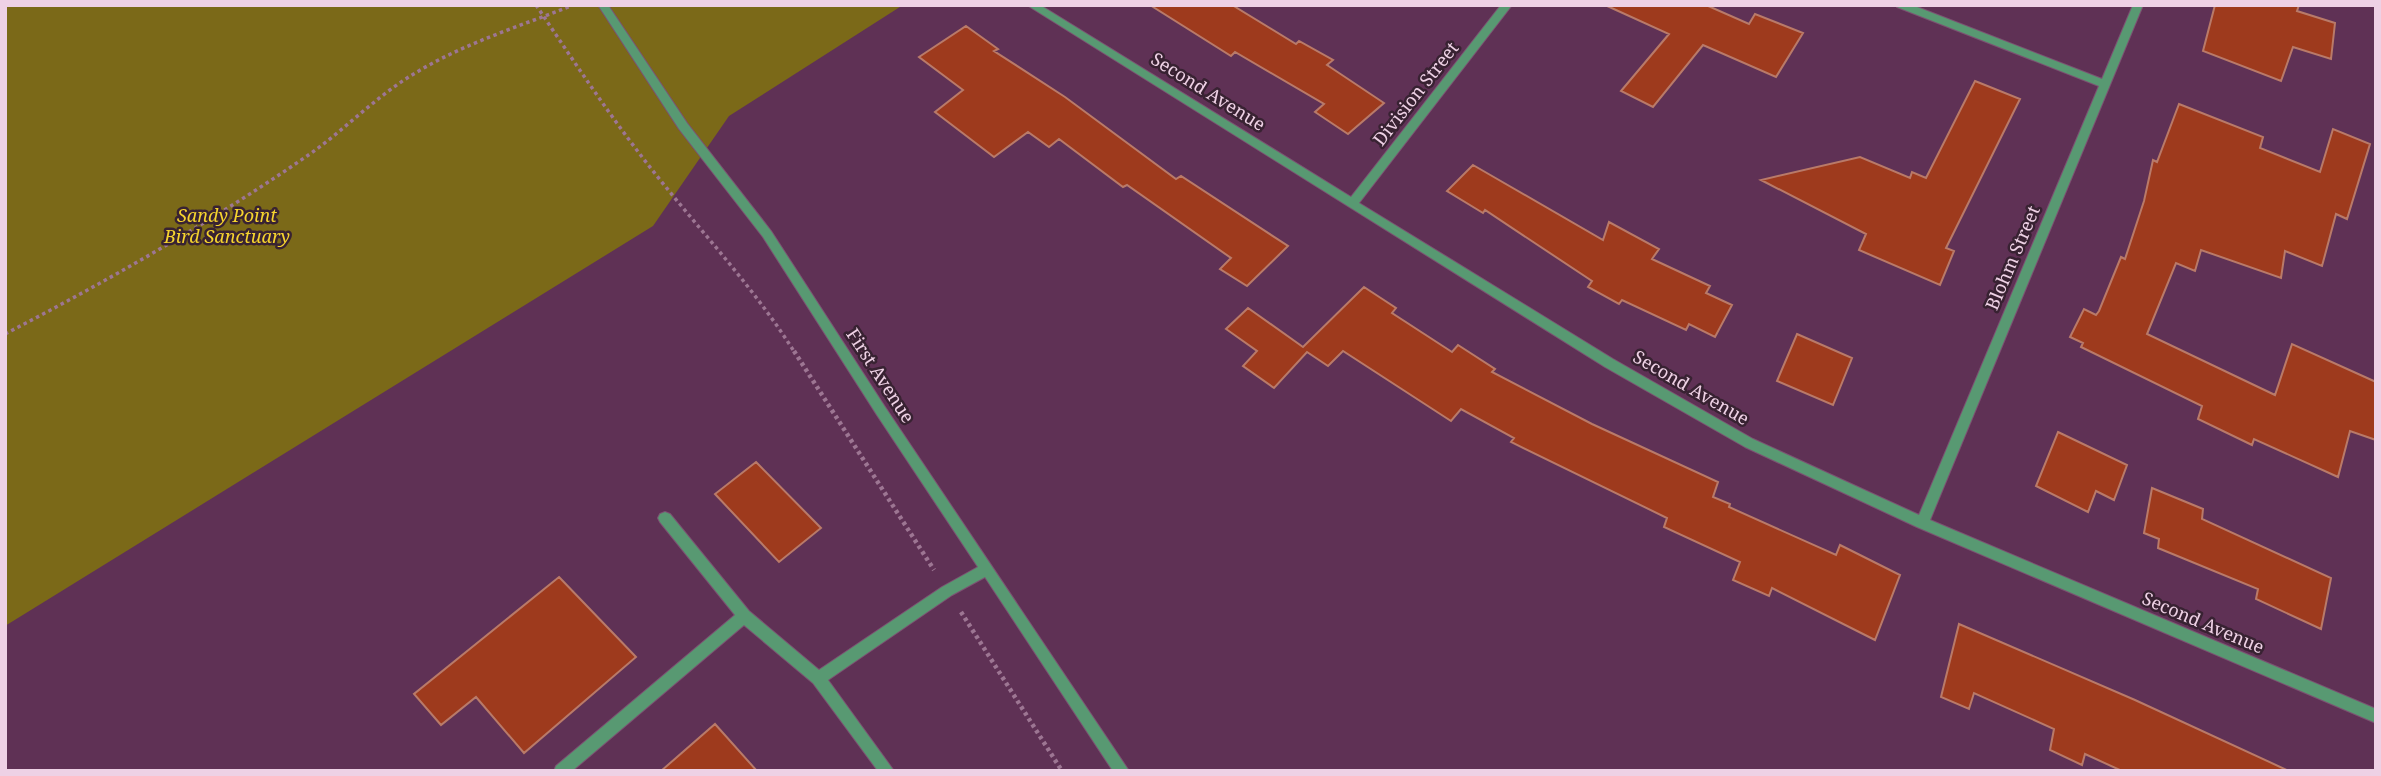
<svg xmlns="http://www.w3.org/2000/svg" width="2381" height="776" viewBox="0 0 2381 776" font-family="'Noto Serif',serif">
<rect width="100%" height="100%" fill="#5f3155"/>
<path fill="#7b6918" d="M5,5h898l-174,111 -76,110 -648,400z"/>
<path fill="#9e3a1d" stroke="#b97a69" stroke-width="2" d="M1150,5h82l64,39 3,-3 34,19 -6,5 57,38 -36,31 -33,-22 9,-8 -89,-52 -4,4z
M1605,5h101l43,19 6,-10 48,19 -27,44 -73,-32 -50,62 -32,-16 48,-57z
M2215,5h84l-2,6 38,12 -4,36 -38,-12 -12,34 -78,-30z
M966,26l32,23 -4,2 71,46 111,82 5,-3 107,70 -41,40 -27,-17 11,-11 -104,-73 -4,2 -64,-48 -10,8 -21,-15 -34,25 -59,-45 28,-22 -44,-33z
M1975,81l45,18 -74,149 8,3 -14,34 -81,-35 7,-16 -105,-54 99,-23 50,21 2,-6 14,6z
M2179,104l84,33 -3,11 60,24 13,-43 37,15 -23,75 -11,-5 -14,52 -37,-15 -4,27 -80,-28 -6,21 -19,-8 -29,71 128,61 17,-51 84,38v58l-26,-9 -12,46 -84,-38 -2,6 -54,-26 4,-13 -121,-59 2,-4 -13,-6 14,-28 12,6 3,-4 22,-54 4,2 19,-58 9,-41 4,2z
M1473,165l130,75 6,-18 50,27 -7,10 58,27 -4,7 26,12 -17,32 -26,-13 -3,6 -64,-30 -3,4 -31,-17 4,-6 -107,-71 -2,3 -36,-22z
M1364,287l32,21 -4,5 60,39 6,-7 37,24 -3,3 100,52 126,58 -5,15 17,7 -1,3 107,48 4,-10 60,30 -25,65 -103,-52 -3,8 -36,-16 7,-18 -76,-35 3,-9 -156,-76 3,-4 -53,-29 -10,12 -108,-70 -15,15 -21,-14 -33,36 -31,-22 14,-15 -31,-22 22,-21 55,39z
M1797,334l55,24 -19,47 -56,-24z
M2058,432l69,33 -13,35 -18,-9 -8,21 -52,-26z
M756,462l65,66 -42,34 -64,-68z
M2152,488l51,21 -1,10 129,59 -10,51 -65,-30 2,-10 -100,-41 1,-9 -15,-6z
M559,577l77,80 -112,96 -48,-56 -35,28 -27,-31z
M1959,624l176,76 154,71h-167l-37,-17 -3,11 -32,-15 4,-21 -80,-36 -5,16 -28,-12z
M715,724l42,47h-96z"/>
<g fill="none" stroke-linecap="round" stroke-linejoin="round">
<defs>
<path id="minor" d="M598,5h10l79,118 84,108 114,176 244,364h-16l-128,-194 -33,18 -124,85 66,91h-16l-65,-88 -69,-58 -172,146h-18l2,-5 179,-151 -75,-93 -2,-4 2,-4 5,-2 5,2 79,97 70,59 123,-83 36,-20 -101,-152 -114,-178 -84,-108z
M1027,5h13l311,192 150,-192h11l-153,198 254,156 140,80 166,76 180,-429 -202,-79 -1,-2h16l190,74 31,-74h10l-213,515 446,189v14l-459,-196 -172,-80 -140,-80z"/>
</defs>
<use href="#minor" stroke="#7c5172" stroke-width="2"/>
<path stroke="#9d7693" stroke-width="3.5" stroke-dasharray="3.5 3.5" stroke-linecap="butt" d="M536,5c39,58 77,116 121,171 46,58 98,113 138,177
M5,334c104,-54 206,-112 302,-178 38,-26 70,-61 110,-84 48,-29 104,-46 156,-67"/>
<path stroke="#9d7693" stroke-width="4.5" stroke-dasharray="3.5 3.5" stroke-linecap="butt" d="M794,351l140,219
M961,612l101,159"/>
<use href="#minor" fill="#589972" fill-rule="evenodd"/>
</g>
<g text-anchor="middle" stroke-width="5" stroke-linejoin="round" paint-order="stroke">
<g font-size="18" fill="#eed1e5" stroke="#382232">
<text transform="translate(1208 92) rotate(32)" y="6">Second Avenue</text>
<text transform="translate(1416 94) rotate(-52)" y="6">Division Street</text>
<text transform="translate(2013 258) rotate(-67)" y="6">Blohm Street</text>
<text transform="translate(880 376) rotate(57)" y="6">First Avenue</text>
<text transform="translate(1691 388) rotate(30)" y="6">Second Avenue</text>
<text transform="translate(2203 623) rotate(23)" y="6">Second Avenue</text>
</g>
<g font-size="18" font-style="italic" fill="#f6d42e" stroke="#382232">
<text x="227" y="222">Sandy Point<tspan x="227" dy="21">Bird Sanctuary</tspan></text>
</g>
</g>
<rect width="2381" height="776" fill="none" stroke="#eed1e5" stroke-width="14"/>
</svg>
